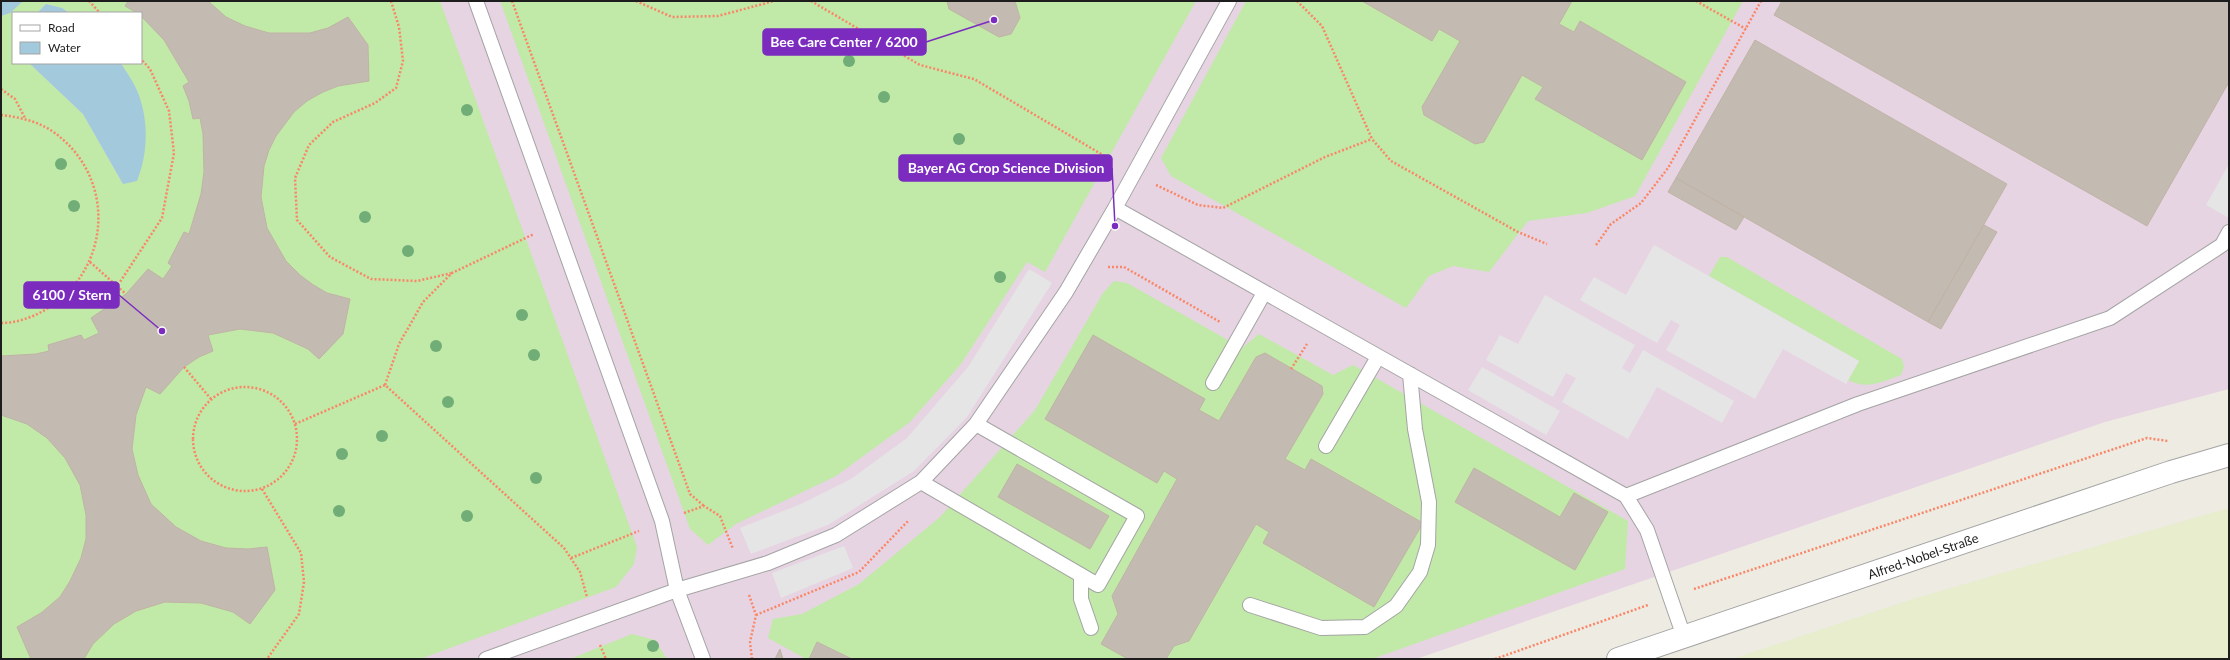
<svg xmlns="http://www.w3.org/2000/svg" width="2230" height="660" viewBox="0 0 2230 660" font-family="Lato,sans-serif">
<rect width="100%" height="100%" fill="#eeebe2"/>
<path fill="#e7d4e2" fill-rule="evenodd" d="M1,1h2228v388l-124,33 -689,237h-1415zM13,13h128v50h-128z"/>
<path fill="#e7edcd" d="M2229,508v151h-497l184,-61z"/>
<path fill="#c1e9a8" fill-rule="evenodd" d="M23,1h417l197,546 -3,17 -18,23 -196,72h-419v-643l9,-3zM46,4l16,4 7,5h72v50h-20l17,29 -15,92 -40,-70 -54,-51h-16v-50h24z
M500,1h696l-151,271 -18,-10 -66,102 -51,58 -74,54 -100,48 -28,21 -18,-16z
M1246,1h497l-108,195 -48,17 -59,8 -39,51 -36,-6 -24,10 -23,32 -235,-132 -10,-18z
M1720,257h7l175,102 2,8 -3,8c-19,7 -34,15 -53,5l11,-19 -150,-85z
M1114,281l13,2 115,65 17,-14 74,41 20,-10 275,156 -3,48 -253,90h-519l-36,-17 -8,17h-3l-38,-21 5,-19 29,-5 57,-30 81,-67 95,-107 68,-117z
M632,634l23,6 12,19h-97z"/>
<path fill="#e5e5e5" d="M2229,164v54l-23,-13z
M1654,245l205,116 -13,23 -63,-35 -28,50 -89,-49 14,-25 -9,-5 -14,23 -77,-43 14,-23 32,18z
M1029,269l23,14 -85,134 -53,54 -86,54 -77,29 -11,-26 61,-24 50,-25 56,-41 61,-71z
M1545,295l90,50 -13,23 8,5 13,-23 91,51 -12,22 -65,-36 -29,52 -66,-37 14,-24 -10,-5 -13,24 -67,-37 14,-25 18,9z
M1482,367l78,44 -14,24 -78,-45z
M844,546l9,22 -72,30 -9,-25z"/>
<path fill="#a2c9dc" d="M1,1h22l-13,12 -9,3z
M46,4l16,4 7,5h-32z
M29,63h92c5,9 13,19 17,30 11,28 10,61 -1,88l-14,3 -40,-70z"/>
<path fill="#c3bbb2" stroke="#c0b3a5" d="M128,1h80l18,16 19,9 24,7h41l18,-5 20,-11 20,28 1,36 -31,5 -15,6 -16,9 -13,11 -18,24 -7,14 -5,16 -3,31 6,31 19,33 14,14 12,9 15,9 23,6 -7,35 -24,25 -11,-10 -35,-16 -33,-4 -32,6 5,16 -14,6 -15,10 -24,27 -14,-7 -10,28 -4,34 6,26 13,29 25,23 25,14 25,7 22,1 19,-2 8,43 -25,34 -17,-12 -32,-9 -36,-1 -29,9 -22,13 -21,20 -9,15h-53l-14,-32 24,-14 19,-16 10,-16 11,-23 5,-19v-24l-6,-30 -15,-27 -18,-20 -20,-14 -26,-9v-59l35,-2 13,-3 -1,-6 33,-10 3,5 15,-7 -8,-15 35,-24 22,-25 15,10 9,-13 -4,-3 16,-31 5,2 12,-40 3,-22 -1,-38 -3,-16 -7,1 -4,-18 -6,-15 6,-4 -25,-42 -23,-24v-3h-4l-12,-7z
M947,1h68l5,17 -9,16 -12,3 -50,-28z
M1362,1h210l-13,23 15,8 6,-11 106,61 -44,78 -107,-61 8,-12 -21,-12 -38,67 -9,2 -51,-29 -2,-8 38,-66 -21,-12 -7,12z
M1782,1h447v81l-82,144 -373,-211z
M1755,40l252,144 -79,138 -252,-144z
M1676,178l68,39 -8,13 -68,-38z
M1984,225l13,7 -56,97 -13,-7z
M1093,335l112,64 -6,11 20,11 37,-64 9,-4 57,33 1,8 -38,65 20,11 6,-11 112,64 -49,84 -111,-64 6,-11 -13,-8 -67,117 -15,5 -8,13h-38l-27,-15 17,-30 -6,-18 65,-117 -13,-8 -7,12 -112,-64z
M1017,464l92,52 -19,33 -92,-52z
M1474,468l86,49 14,-24 34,19 -33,58 -120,-68z
M817,642l35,17h-43z
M780,649l3,10h-8z"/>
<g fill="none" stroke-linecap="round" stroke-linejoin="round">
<defs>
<path id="service" d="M476,1l186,520 15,69 26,69
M1229,1l-114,207 511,288 232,-92 252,-86 112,-73 7,-13
M1213,383l51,-90
M1326,446l52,-89
M921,482l177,103 39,-69 -161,-92
M1626,496l21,34 37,107
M1081,575v24l10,29
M1250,605l71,23 44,-1 31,-21 24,-34 8,-27 1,-43 -14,-73 -5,-55
M486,659l191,-69 91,-27 68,-28 85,-53 55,-58 90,-132 49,-84"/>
<path id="tertiary" d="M1618,659l553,-187 58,-17"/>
</defs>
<use href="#service" stroke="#a4a4a4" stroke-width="16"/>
<use href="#tertiary" stroke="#a4a4a4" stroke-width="24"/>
<path stroke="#fa8668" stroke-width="2.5" stroke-dasharray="2 2" stroke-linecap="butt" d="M89,1l11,12
M391,1l8,26 4,34 -7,27 -21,15 -42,19 -24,23 -14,33 2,42 33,37 41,22 46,2 35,-8
M512,1l178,493 14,12
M636,1l36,16 46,-1 56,-15
M811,1l109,64 54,14 139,82
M1297,1l25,25 50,113 19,22 127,71 29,12
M1696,1l50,28
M1,89l14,10 10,19
M1,115c18,2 36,6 51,16 61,42 61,127 5,171 -16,12 -36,21 -56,21
M1156,185l42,20 25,3 102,-51 47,-18
M1596,245l15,-21 30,-21 27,-35 93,-167
M90,262l36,32
M1108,267h16l96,55
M118,285l44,-67 12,-65 -5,-42 -19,-42 -9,-10
M184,367l27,32
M1291,369l16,-25
M385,385l14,-41 24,-42 29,-29 82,-39
M193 439a52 52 0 1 1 104 0a52 52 0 1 1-104 0Z
M295,424l90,-39 179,163 16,24 7,25
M262,489l39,64 3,29 -5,32 -32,45
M684,513l20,-7 16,10 13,33
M571,558l68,-27
M1694,589l453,-151 21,3
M749,595l7,20 -6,27 2,17
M756,615l103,-43 50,-52
M600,645l6,14
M1495,659l153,-54"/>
<use href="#service" stroke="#fff" stroke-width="14"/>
<use href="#tertiary" stroke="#fff" stroke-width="22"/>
</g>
<g fill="#71ad77">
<circle cx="849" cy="61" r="6"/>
<circle cx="884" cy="97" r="6"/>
<circle cx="467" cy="110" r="6"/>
<circle cx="959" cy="139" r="6"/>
<circle cx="61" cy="164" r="6"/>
<circle cx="74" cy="206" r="6"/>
<circle cx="365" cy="217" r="6"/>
<circle cx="408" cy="251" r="6"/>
<circle cx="1000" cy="277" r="6"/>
<circle cx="522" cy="315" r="6"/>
<circle cx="436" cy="346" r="6"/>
<circle cx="534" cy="355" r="6"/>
<circle cx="448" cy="402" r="6"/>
<circle cx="382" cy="436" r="6"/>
<circle cx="342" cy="454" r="6"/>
<circle cx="536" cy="478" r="6"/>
<circle cx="339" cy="511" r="6"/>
<circle cx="467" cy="516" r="6"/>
<circle cx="653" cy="646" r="6"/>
</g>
<g text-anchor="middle" stroke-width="3" stroke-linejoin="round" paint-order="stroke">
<g font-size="13" fill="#1d1d1d" stroke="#fff">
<text transform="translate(1923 556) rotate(-19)" y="5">Alfred-Nobel-Straße</text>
</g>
</g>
<path fill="none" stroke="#7b2cbf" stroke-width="1.5" d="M994 20L926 42M1115 226L1112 168M162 331L119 295"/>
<g fill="#7b2cbf" stroke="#fff" stroke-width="1.5">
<circle cx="994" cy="20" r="4"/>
<circle cx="1115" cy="226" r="4"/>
<circle cx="162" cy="331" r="4"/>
</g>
<g fill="#7b2cbf" stroke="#7b2cbf" stroke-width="1.5">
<rect x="763" y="29" width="163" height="26" rx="4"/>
<rect x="899" y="155" width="213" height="26" rx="4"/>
<rect x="24" y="282" width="95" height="26" rx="4"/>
</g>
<g font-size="14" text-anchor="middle" font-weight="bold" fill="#fff">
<text x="844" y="47">Bee Care Center / 6200</text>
<text x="1006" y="173">Bayer AG Crop Science Division</text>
<text x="72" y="300">6100 / Stern</text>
</g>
<rect width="2230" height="660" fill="none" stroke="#1d1d1d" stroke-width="4"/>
<rect x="12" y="12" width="130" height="52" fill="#ffffff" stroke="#a5a5a5"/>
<rect x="20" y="25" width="20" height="6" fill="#ffffff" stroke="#a5a5a5"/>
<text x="48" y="32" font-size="12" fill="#1d1d1d">Road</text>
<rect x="20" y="42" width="20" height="12" fill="#a2c9dc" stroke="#a5a5a5"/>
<text x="48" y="52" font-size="12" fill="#1d1d1d">Water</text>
</svg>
